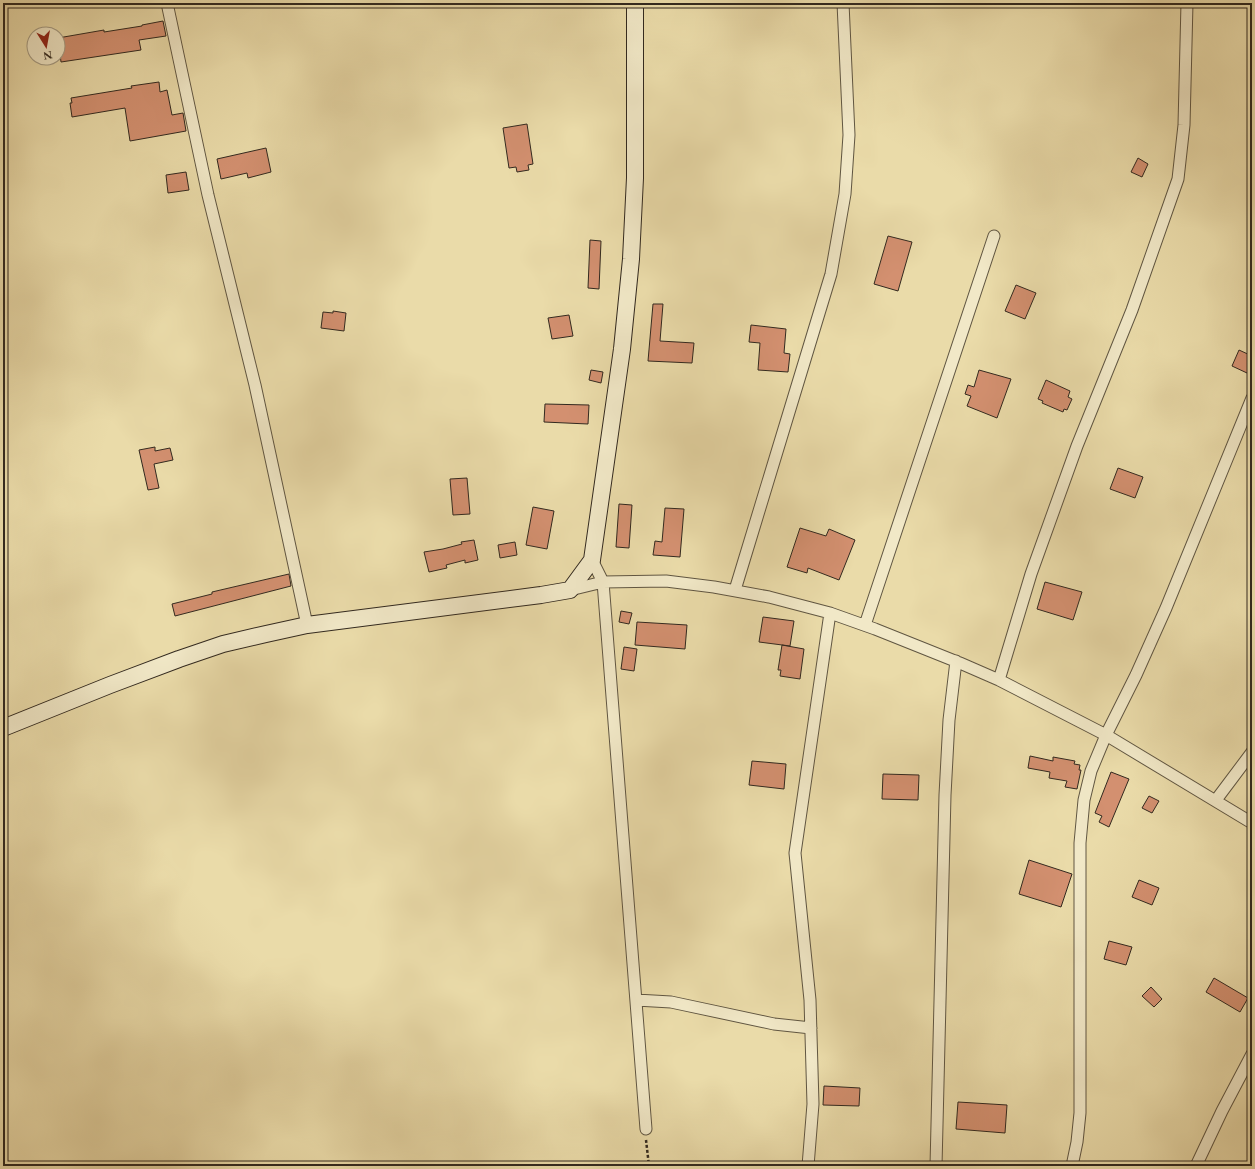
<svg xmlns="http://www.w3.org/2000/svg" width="1255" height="1169" viewBox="0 0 1255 1169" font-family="'EB Garamond',serif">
<rect width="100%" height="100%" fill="#eadba9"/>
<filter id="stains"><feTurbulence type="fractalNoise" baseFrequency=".005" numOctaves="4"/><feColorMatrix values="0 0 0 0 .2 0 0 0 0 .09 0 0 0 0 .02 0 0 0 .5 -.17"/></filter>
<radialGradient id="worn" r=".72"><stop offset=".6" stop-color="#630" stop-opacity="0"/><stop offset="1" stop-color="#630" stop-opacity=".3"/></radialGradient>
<path fill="#d39070" stroke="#32291f" d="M163,21l3,15 -27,4 2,10 -80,12 -3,-24 46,-8v2l38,-6v-1z
M159,82l1,10 7,-2 5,25 11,-2 3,18 -56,10 -5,-33 -53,9 -2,-14h2l-1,-5 61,-10 -1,-2z
M527,124l6,40 -5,1 1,5 -12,2 -1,-5 -7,1 -6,-40z
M266,148l5,24 -23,6 -1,-5 -26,6 -4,-20z
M1138,158l10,6 -6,13 -11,-5z
M186,172l3,18 -21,3 -2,-18z
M888,236l24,6 -14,49 -24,-7z
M590,240l11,1 -2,48 -11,-1z
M1016,285l20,8 -11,26 -20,-8z
M653,304h10l-3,37 34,2 -2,20 -44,-2z
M333,311l13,2 -2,18 -23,-3 2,-16 10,1z
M569,315l4,21 -21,3 -4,-21z
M751,325l35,4 -2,24 6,1 -2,18 -30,-2 2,-27 -11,-1z
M1239,350l13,6v6l-5,11 -15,-7z
M591,370l12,2 -2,11 -12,-3z
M979,370l32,9 -14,39 -30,-12 4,-10 -6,-2 3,-9 6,2z
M1046,380l24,11 -2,6 4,2 -5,11 -3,-1 -1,3 -21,-9 1,-2 -5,-2z
M545,404l44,1 -1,19 -44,-2z
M155,447v4l15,-3 3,12 -19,4 5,24 -11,2 -9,-40z
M1118,468l25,9 -8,21 -25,-9z
M467,478l3,36 -17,1 -3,-36z
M619,504l13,1 -3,43 -13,-1z
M533,507l21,4 -7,38 -21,-4z
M665,508l19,1 -4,48 -27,-2 2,-14 7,1z
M800,528l26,8 3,-7 26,11 -16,40 -31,-12 -1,5 -20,-6z
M474,540l4,20 -13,3v-3l-19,5 1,3 -18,4 -5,-20 19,-3 19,-5 -1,-2z
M515,542l2,13 -17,3 -2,-13z
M289,574l2,12 -116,30 -3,-12 40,-10v-2z
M1045,582l37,10 -9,28 -36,-11z
M621,611l11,2 -3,11 -10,-2z
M763,617l31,4 -4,25 -31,-4z
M637,622l50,3 -2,24 -50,-4z
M782,645l22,4 -4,30 -20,-3 1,-6h-3z
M624,647l13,2 -3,22 -13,-2z
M1030,756l23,5v-4l22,4 -1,3 6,1 -1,5h2l-4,19 -12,-2 2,-6 -18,-3 1,-6 -22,-4z
M752,761l34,3 -2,25 -35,-4z
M1111,772l18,7 -20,48 -10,-5 3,-6 -7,-3z
M883,774l36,1 -1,25 -36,-1z
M1149,796l10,5 -7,12 -10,-5z
M1029,860l43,14 -11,33 -42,-13z
M1139,880l20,8 -7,17 -20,-8z
M1109,941l23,6 -6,18 -22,-6z
M1214,978l34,20 -8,14 -34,-20z
M1151,987l11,12 -8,8 -12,-11z
M824,1086l36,2 -1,18 -36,-1z
M958,1102l49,3 -2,28 -49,-4z"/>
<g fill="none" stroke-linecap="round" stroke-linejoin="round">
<defs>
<path id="street" d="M167,3l41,192 47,190 52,240
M592,560l11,22 43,547
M570,590l33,-8 63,-1 48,6 55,10 61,16 45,16 85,34 39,17 107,55 146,88
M735,590l96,-316 14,-80 4,-59 -6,-132
M865,625l129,-389
M999,680l32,-106 46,-128 55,-136 46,-131 6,-54 3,-122
M1216,800l36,-48
M636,1000l35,2 103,22 37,4
M808,1166l5,-62 -3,-104 -15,-147 35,-240
M936,1166l9,-371 4,-75 7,-59
M1072,1166l5,-24 3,-29v-270l4,-43 7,-29 15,-36 30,-60 30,-67 86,-210
M1196,1166l26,-55 30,-57"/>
<path id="secondary" d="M3,728l107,-43 69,-26 44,-15 43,-10 41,-9 234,-30 29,-5 22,-30 30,-211 9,-90 4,-81v-175"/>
</defs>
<use href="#street" stroke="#605642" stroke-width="13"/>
<use href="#secondary" stroke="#32291f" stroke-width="18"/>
<path stroke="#32291f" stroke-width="2.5" stroke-dasharray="3 2" stroke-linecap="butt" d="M646,1140l3,26"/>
<use href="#street" stroke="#f1e8c7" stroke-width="11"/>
<use href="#secondary" stroke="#f1e8c7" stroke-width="16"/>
</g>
<rect width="1255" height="1169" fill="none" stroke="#eadba9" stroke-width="16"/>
<rect x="4" y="4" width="1247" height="1161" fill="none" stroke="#32291f" stroke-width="2"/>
<rect x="8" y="8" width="1239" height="1153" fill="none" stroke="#32291f"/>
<g transform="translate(46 46) rotate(169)"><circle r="19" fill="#f1e8c7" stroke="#a59c84"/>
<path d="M0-3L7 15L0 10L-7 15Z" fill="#8f2418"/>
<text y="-6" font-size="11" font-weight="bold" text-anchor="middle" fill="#32291f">N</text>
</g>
<rect width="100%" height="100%" filter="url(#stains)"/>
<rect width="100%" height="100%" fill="url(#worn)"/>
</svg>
